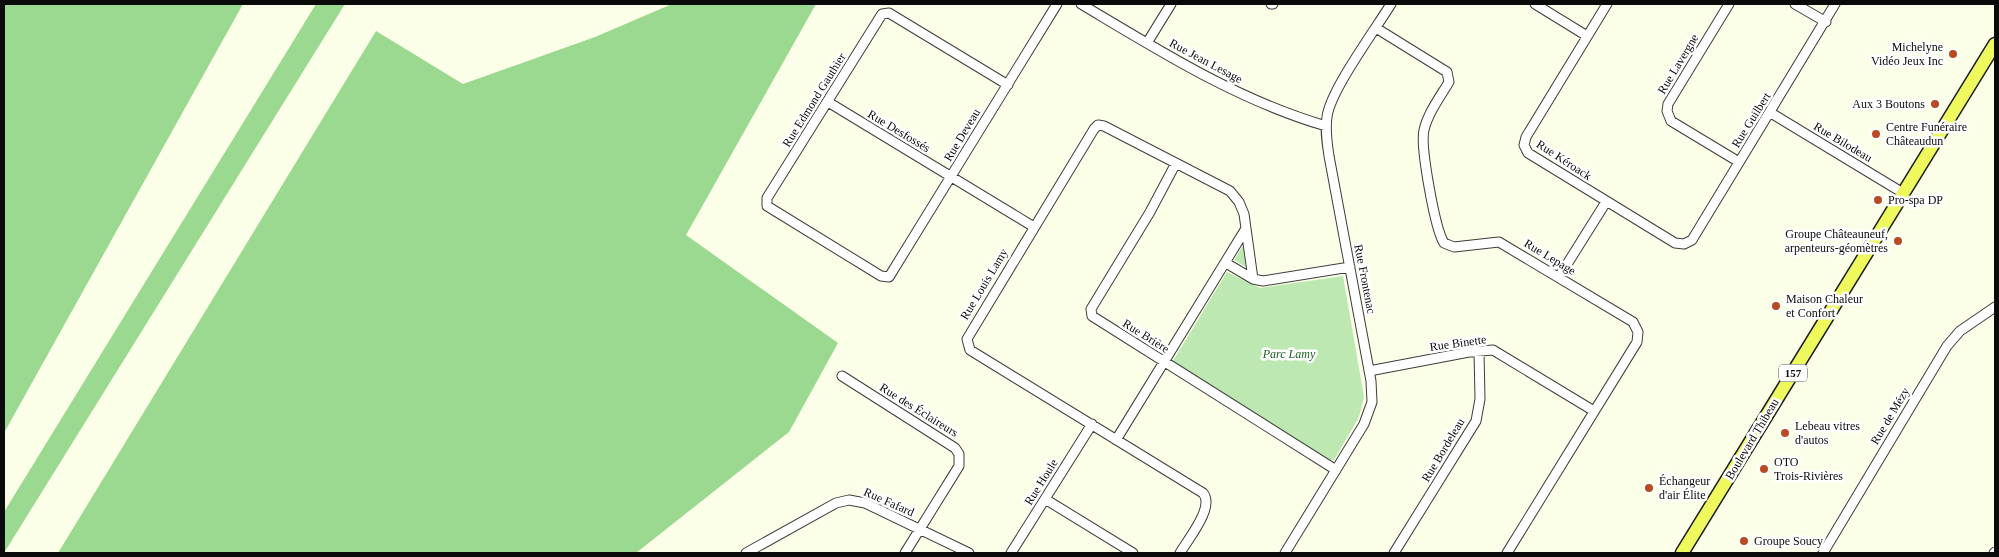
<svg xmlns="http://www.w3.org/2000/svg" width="1999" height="557" viewBox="0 0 1999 557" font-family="'Times New Roman',serif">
<rect width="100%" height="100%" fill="#fcffe7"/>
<path fill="#bde8b2" d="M1244,244l4,24 -14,-8z
M1227,272l33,16 83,-12 21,121 -5,20 -25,43h-4l-157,-99z"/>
<path fill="#9bd991" d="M4,4h239l-239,429z
M316,4h29l-341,549v-41z
M672,4h144l-130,231 152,108 -49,89 -153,121h-578l318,-522 87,53 132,-47z"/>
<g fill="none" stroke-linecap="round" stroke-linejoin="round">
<defs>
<path id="minor" d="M1081,4c79,47 156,96 245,122
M1271,4h2
M1535,4l52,32
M1607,4l-81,133 -2,8 4,8 147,90 9,1 8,-4 143,-236
M1729,4l-61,100 -1,7 4,10 68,41
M1795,4l31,18
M1376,28l71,44 2,10c-9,15 -21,31 -25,48 -4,16 11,99 20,113l10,4 45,-5 134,80 5,10 -1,10 -130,211
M1147,43l24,-39
M1008,85l-119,-72 -7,1 -115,184v8l114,70 8,1 168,-273
M828,102l206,125
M1771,113l132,80
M1176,163l-26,49 -59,97 1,7 244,154
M1226,263l27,16 10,2 87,-14
M1559,277l47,-75
M1369,371l100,-19 24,-2 101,61
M842,376l113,72 4,6v12l-54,87
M1116,440l129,-210
M1045,499l88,54
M746,553l90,-50 13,-3 16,3 104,50
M1011,553l81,-129
M1180,553c8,-14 35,-46 23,-60l-233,-143 -3,-11 127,-210 4,-4 6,1 126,65 9,11 5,12 9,65
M1285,553l79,-129 8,-22 -1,-21 -42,-225c-2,-13 -4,-26 -2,-39 3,-26 48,-87 64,-113
M1394,553l82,-132 4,-22 -1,-48
M1823,553l124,-207 13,-15 35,-24
M1994,553l1,-1"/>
<path id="primary" d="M1682,553l313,-509"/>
</defs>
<use href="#minor" stroke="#3d3d3d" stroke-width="11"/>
<use href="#primary" stroke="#1b1b1b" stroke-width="15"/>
<use href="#minor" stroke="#fff" stroke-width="9"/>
<use href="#primary" stroke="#eef95d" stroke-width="12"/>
</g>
<g fill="#b94b23" stroke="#fff" stroke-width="2">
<circle cx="1953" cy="54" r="5"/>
<circle cx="1935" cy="104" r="5"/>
<circle cx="1876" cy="134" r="5"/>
<circle cx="1878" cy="200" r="5"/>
<circle cx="1898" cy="241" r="5"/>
<circle cx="1776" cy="306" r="5"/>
<circle cx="1785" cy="433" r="5"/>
<circle cx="1764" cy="469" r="5"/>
<circle cx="1649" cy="488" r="5"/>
<circle cx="1744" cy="541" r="5"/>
</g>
<g text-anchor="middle" stroke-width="5" stroke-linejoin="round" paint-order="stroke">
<rect fill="#fff" stroke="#545454" stroke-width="1" x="1779" y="364.5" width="28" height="17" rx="4"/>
<g font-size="11" font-weight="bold" fill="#0a0a0a">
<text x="1793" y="377">157</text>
</g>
<g font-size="12" fill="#0a0a0a" stroke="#fff" text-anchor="start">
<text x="1943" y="51" text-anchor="end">Michelyne<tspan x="1943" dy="14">Vidéo Jeux Inc</tspan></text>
<text x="1925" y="108" text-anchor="end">Aux 3 Boutons</text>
<text x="1886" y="131">Centre Funéraire<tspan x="1886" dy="14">Châteaudun</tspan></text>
<text x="1888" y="204">Pro-spa DP</text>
<text x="1888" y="238" text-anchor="end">Groupe Châteauneuf,<tspan x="1888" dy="14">arpenteurs-géomètres</tspan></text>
<text x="1786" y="303">Maison Chaleur<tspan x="1786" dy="14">et Confort</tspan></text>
<text x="1795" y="430">Lebeau vitres<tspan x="1795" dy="14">d'autos</tspan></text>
<text x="1774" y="466">OTO<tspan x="1774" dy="14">Trois-Rivières</tspan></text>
<text x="1659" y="485">Échangeur<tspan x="1659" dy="14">d'air Élite</tspan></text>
<text x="1754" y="545">Groupe Soucy</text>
</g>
<g font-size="12" fill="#0a0a0a" stroke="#fff">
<text transform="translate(1206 61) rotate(28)" y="4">Rue Jean Lesage</text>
<text transform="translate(1678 64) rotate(-59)" y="4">Rue Lavergne</text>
<text transform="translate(814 100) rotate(-58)" y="4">Rue Edmond Gauthier</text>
<text transform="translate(1751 120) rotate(-58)" y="4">Rue Guilbert</text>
<text transform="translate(899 131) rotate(31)" y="4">Rue Desfossés</text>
<text transform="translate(962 135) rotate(-59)" y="4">Rue Deveau</text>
<text transform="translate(1843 142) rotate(31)" y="4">Rue Bilodeau</text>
<text transform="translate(1564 160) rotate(33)" y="4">Rue Kéroack</text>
<text transform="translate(1550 257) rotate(31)" y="4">Rue Lepage</text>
<text transform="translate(1365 279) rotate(79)" y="4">Rue Frontenac</text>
<text transform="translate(984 284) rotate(-59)" y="4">Rue Louis Lamy</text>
<text transform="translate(1146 336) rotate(32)" y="4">Rue Brière</text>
<text transform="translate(1458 343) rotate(-8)" y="4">Rue Binette</text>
<text transform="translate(919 410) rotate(32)" y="4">Rue des Éclaireurs</text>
<text transform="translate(1890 416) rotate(-59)" y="4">Rue de Mézy</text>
<text transform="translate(1752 439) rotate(-59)" y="4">Boulevard Thibeau</text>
<text transform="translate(1443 450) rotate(-59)" y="4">Rue Bordeleau</text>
<text transform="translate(1041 482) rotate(-58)" y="4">Rue Houle</text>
<text transform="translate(889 502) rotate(24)" y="4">Rue Fafard</text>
</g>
<g font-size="12" font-style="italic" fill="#1c6123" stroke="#fff">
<text x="1289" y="358">Parc Lamy</text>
</g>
</g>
<rect width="1999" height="557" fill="none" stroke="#0a0a0a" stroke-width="10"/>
</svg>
